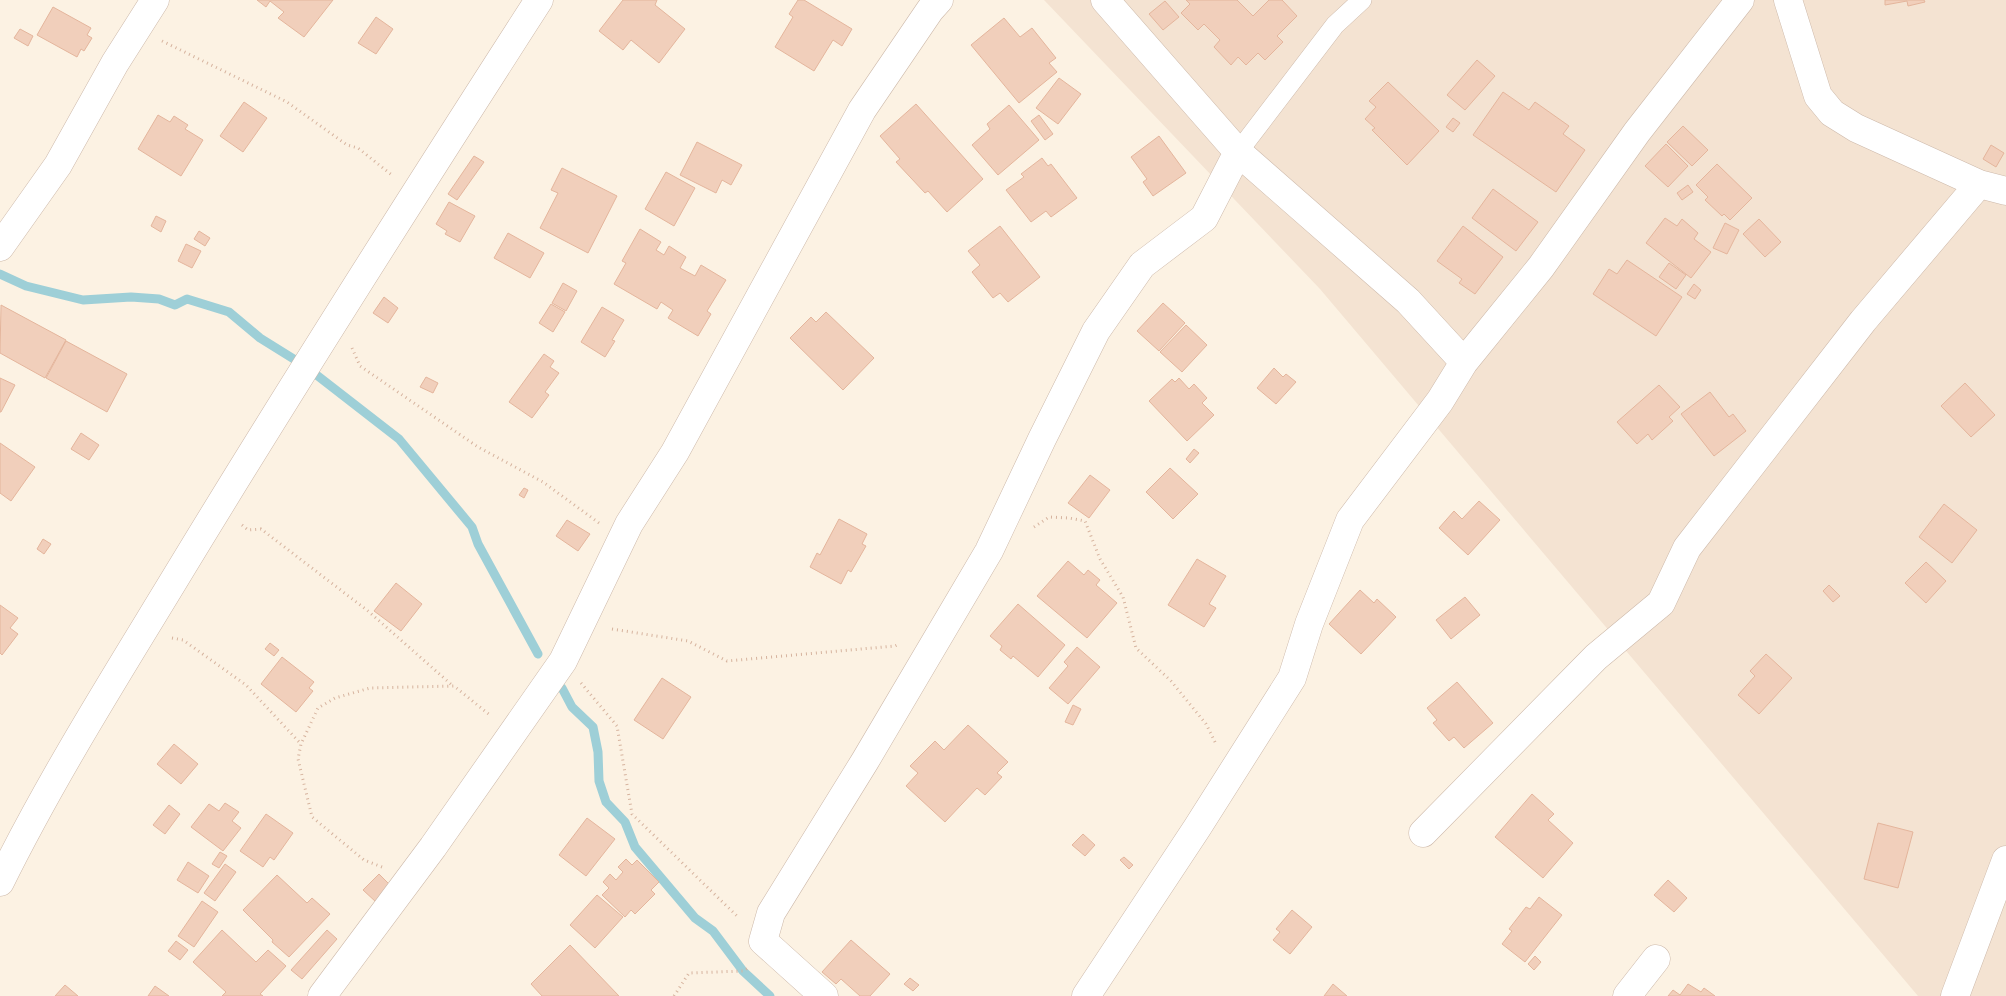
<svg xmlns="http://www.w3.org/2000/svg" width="2006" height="996" viewBox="0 0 2006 996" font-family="'Space Grotesk',sans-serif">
<rect width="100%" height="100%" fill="#fcf2e3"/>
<path fill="#f4e3d2" d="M1044,0h962v996h-88l-598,-707z"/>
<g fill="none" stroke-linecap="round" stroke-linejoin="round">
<path stroke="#9ecfd7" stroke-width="9" d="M0,274l26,12 57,14 48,-3 28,2 16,6 12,-6 42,13 31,26 45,28 94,73 73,88 6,17 60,110
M562,688l10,19 21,20 5,25 1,29 7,21 19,20 10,25 60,71 18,13 30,40 27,25"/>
</g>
<path fill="#f1cfbb" stroke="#e4b59c" d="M257,0h76l-29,37 -26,-19 6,-6 -14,-11 -4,6z
M623,0h34l-2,5 30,24 -26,34 -28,-23 -8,10 -24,-19z
M798,0h6l48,29 -10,17 -9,-6 -19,31 -39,-24 18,-30 -4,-3z
M1186,0h51l16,16 16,-16h13l15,16 -20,20 6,6 -18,18 -7,-7 -12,12 -8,-8 -7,8 -17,-18 6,-7 -16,-16 -6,6 -17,-17 9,-9z
M1885,0h39l1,2 -17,4 -1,-5 -22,4z
M1165,1l14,16 -16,13 -14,-16z
M53,7l38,21 -4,7 5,3 -8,13 -3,-2 -4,8 -40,-22z
M376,17l17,12 -17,25 -18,-11z
M1004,18l16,19 12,-9 24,30 -7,5 8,9 -38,31 -48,-58z
M20,29l13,7 -5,10 -14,-8z
M1477,60l18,16 -30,34 -18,-15z
M1059,78l22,16 -23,30 -22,-16z
M1388,82l51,49 -32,34 -35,-35 3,-2 -10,-9 11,-12 -7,-6z
M1503,92l26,18 6,-8 34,24 -6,8 22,16 -29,42 -83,-57z
M244,102l23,16 -24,34 -23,-16z
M916,104l67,75 -36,33 -19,-21 -3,2 -29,-31 4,-3 -20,-23z
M1009,105l30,35 -41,35 -26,-30 18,-16 -3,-5z
M158,115l12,7 4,-6 14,9 -3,4 18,11 -22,36 -43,-27z
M1039,115l14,19 -8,6 -14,-19z
M1453,118l7,5 -7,9 -7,-5z
M1683,126l25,24 -16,16 -25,-24z
M1159,136l27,37 -33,23 -10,-14 4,-3 -16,-22z
M697,142l45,23 -11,20 -9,-5 -6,13 -36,-18z
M1666,144l22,22 -20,21 -23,-21z
M1991,145l13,8 -8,14 -13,-8z
M474,156l10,6 -27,38 -9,-6z
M1042,158l6,8 3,-2 26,34 -26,19 -5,-6 -15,11 -25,-32 18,-13 -3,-3z
M1717,164l35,34 -22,22 -6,-6 -2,2 -17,-16 3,-3 -12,-12z
M562,168l55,28 -29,57 -48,-25 18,-35 -7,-3z
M666,172l29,16 -21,38 -29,-17z
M1688,185l5,7 -11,8 -5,-7z
M1493,189l45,33 -22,29 -44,-33z
M449,202l26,14 -15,26 -15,-8 2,-3 -11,-7z
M156,216l10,5 -5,11 -10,-6z
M1665,218l12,8 5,-7 16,14 -4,6 17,13 -20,26 -45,-35z
M1759,219l22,23 -16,15 -22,-23z
M1725,223l14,7 -12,24 -14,-6z
M1000,226l40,51 -32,25 -8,-9 -7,5 -21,-26 8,-7 -12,-14z
M1463,226l40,31 -28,37 -16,-11 3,-4 -25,-18z
M640,229l21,13 -5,8 8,5 5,-9 17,11 -6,11 15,8 6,-11 25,15 -19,31 4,3 -13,22 -30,-18 5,-8 -12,-8 -4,7 -43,-25 12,-21 -4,-2z
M199,231l11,7 -5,8 -11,-7z
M508,233l36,20 -14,25 -36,-20z
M186,244l15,7 -9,17 -14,-7z
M1627,260l55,37 -26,39 -63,-42 16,-25 8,5z
M1669,263l17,12 -10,14 -17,-12z
M563,283l14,8 -11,20 -14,-8z
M1694,284l7,6 -6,9 -8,-5z
M384,297l14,11 -10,15 -15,-10z
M1163,303l22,20 -26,28 -22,-20z
M551,304l14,8 -12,20 -14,-9z
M1,305l65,35 -21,38 -45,-25z
M602,307l22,13 -12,20 3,1 -10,16 -24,-15z
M826,312l48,46 -31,32 -53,-52 21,-21 5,5z
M1186,325l21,20 -25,27 -22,-20z
M66,341l61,33 -20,38 -61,-34z
M544,354l10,7 -4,6 9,6 -14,19 4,3 -17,23 -23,-16z
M1274,368l9,9 3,-3 10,8 -20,22 -19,-16z
M426,377l12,6 -5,10 -13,-6z
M0,378l15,7 -14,27h-1z
M1179,378l10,11 5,-5 13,14 -5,5 12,12 -27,26 -38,-40 23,-22 3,3z
M1965,383l30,32 -24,22 -30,-31z
M1659,385l21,22 -11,10 4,4 -21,19 -4,-6 -11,10 -20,-22z
M1710,392l19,25 4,-3 13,17 -32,25 -33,-42z
M81,433l18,12 -10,15 -18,-11z
M0,443l35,24 -24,34 -11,-8z
M1194,449l5,4 -9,10 -4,-4z
M1170,468l28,26 -25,25 -27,-27z
M1090,475l20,15 -21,28 -21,-15z
M524,488l4,2 -4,8 -5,-3z
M1479,501l21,19 -32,35 -29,-27 15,-17 8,8z
M1944,504l33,26 -25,33 -33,-26z
M839,519l28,15 -5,10 4,2 -15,26 -3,-2 -7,14 -31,-17 7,-14 3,2z
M567,520l23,14 -12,17 -22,-15z
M43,539l8,5 -7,10 -7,-5z
M1197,559l29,17 -17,28 7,4 -12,19 -36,-22z
M1068,561l16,14 4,-5 12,10 -4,5 21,18 -30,35 -50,-42z
M1926,562l20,19 -20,22 -21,-20z
M396,583l26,21 -21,27 -27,-20z
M1829,585l11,11 -7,6 -10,-11z
M1360,590l14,13 3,-4 19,18 -35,37 -32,-30z
M1465,597l15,18 -29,24 -15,-19z
M1018,604l47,41 -27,32 -25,-21 -2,3 -11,-9 2,-4 -12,-10z
M0,605l18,13 -8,10 8,6 -16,21 -2,-2z
M270,643l9,7 -5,6 -9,-7z
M1077,647l23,20 -32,37 -19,-16 19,-22 -4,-4z
M1766,654l26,24 -33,36 -21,-19 17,-19 -5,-5z
M282,657l32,25 -5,6 4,3 -17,21 -35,-28z
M662,678l29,19 -28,42 -29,-19z
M1457,682l36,41 -29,25 -10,-11 -5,4 -16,-18 4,-3 -10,-12z
M1073,705l8,4 -8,16 -8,-3z
M968,725l40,37 -11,11 5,4 -17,18 -8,-7 -32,34 -39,-36 12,-13 -8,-7 25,-25 9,9z
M174,744l24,20 -17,20 -24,-20z
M1532,794l22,20 -6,6 25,23 -30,35 -48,-41z
M225,803l14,9 -7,9 9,7 -18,23 -32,-24 18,-23 10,7z
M169,805l11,9 -15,20 -12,-9z
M266,814l27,19 -19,27 -4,-3 -7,10 -23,-16z
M587,818l28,21 -29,37 -27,-21z
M1878,823l35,9 -15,56 -34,-9z
M1083,834l12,11 -10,11 -13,-11z
M220,852l7,4 -8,12 -7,-4z
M1124,857l9,8 -4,4 -9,-9z
M626,859l6,6 5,-5 22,22 -8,8 4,4 -20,20 -4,-4 -6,7 -23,-22 7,-7 -6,-6 7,-8 6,6 7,-8 -5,-5z
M188,862l21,14 -11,17 -21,-13z
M225,864l11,8 -21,29 -11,-8z
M379,874l12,12 -15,16 -13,-12z
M277,875l30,28 5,-5 18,16 -41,43 -17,-15 1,-2 -30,-30z
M1668,880l19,18 -13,14 -20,-17z
M597,895l26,22 -28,31 -25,-23z
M1539,897l23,18 -37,47 -23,-18 10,-13 -3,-2 17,-22 4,2z
M202,901l16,11 -24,35 -16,-11z
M1292,910l20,17 -22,27 -17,-14 7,-8 -4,-3z
M222,930l34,32 12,-12 18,16 -26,28 3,2h-41l4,-4 -33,-30z
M327,930l10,9 -35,40 -11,-9z
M851,940l39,34 -20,22h-10l-19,-17 -5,5 -14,-12z
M176,941l12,9 -8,10 -12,-9z
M570,945l49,51h-77l-11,-12z
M1535,956l6,6 -7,8 -6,-6z
M910,978l9,7 -6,6 -9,-7z
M1333,984l14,12h-23z
M1688,984l13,8 3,-4 11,8h-47l5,-6 7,5z
M65,985l13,11h-23z
M155,986l14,10h-21z"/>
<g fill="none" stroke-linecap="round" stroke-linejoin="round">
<defs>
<path id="lane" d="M1238,152l97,-127 27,-25"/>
<path id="street" d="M1788,0l30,96 14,17 24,15 123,56 27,7
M0,247l58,-82 57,-102 40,-63
M1464,362l77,-95 96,-135 103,-132
M1423,833l173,-176 65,-54 26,-55 176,-227 116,-137
M0,882c54,-109 119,-211 182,-315 116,-191 236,-379 357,-567
M322,996l111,-149 130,-186 66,-137 46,-72 187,-342 68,-100 9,-10
M824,996l-61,-55 8,-28 94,-152 124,-210 53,-112 54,-108 46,-66 62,-47 34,-66
M1086,996l111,-168 95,-150 17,-54 41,-104 90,-119 24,-39 -56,-61 -170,-149 -133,-152
M1627,996l29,-37
M1955,996l51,-136"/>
</defs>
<use href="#lane" stroke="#cdb9aa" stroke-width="20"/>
<use href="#street" stroke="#cdb9aa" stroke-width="29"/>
<path stroke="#d6b39e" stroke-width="3" stroke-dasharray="1 4" stroke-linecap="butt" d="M162,41l125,61 60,43 11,3 35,28
M352,348l8,18 118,81 65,35 56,41
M242,525l6,5 13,-1 107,82 85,75
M1034,527l15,-10 20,1 16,3 15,38 23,38 13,51 35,33 35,43 10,20
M612,629l76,12 39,20 168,-15 4,-2
M172,638l11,2 63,45 55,59
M581,683l36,43 15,88 107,104
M382,867l-18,-7 -52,-43 -14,-58 3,-15 17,-36 17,-10 35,-10 84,-2 37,30
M674,996l15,-23 54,-2 7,-4"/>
<use href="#lane" stroke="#fff" stroke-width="19"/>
<use href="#street" stroke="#fff" stroke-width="28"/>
</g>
</svg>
